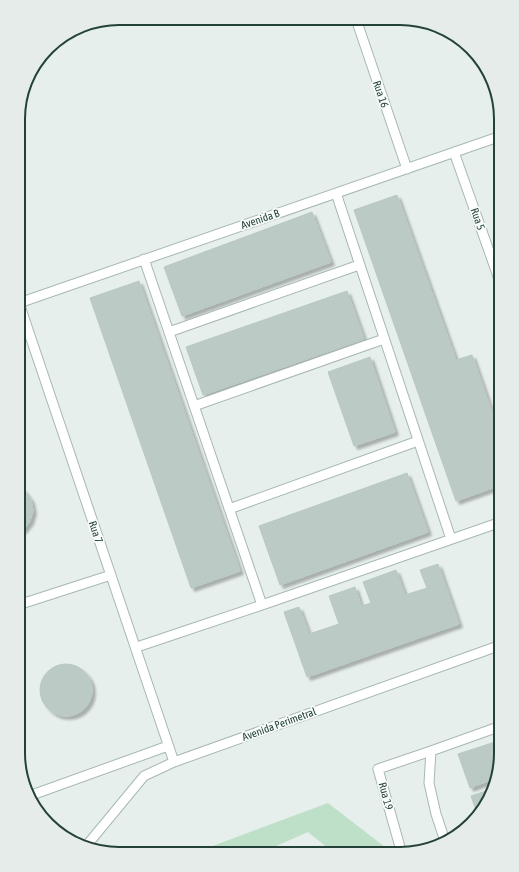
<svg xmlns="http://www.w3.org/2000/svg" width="519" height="872" viewBox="0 0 519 872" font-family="'Asap Condensed',sans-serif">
<defs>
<filter id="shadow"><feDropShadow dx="3.5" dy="3.5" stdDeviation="1" flood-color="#0004"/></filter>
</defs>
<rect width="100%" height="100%" fill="#e6efeb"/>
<path fill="#bfe0c8" d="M328,803l66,51h-59l-27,-22 -50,22 -64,-1z"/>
<path fill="#bbcac4" stroke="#b8c9c2" filter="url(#shadow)" d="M397,195l59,165 16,-5 29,83v47l-45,16 -102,-291z
M501,201v26l-8,-23z
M312,212l19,50 -149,54 -18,-49z
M139,281l101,290 -49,17 -101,-290z
M347,291l17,48 -161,56 -17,-48z
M370,357l25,75 -41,14 -26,-74z
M407,473l21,59 -148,53 -21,-59z
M18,486l7,5 6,9 2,11 -3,10 -6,8 -6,4z
M438,564l21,60 -152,53 -23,-65 15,-5 10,27 30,-10 -10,-28 26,-9 6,19 10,-3 -8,-21 33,-12 9,25 22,-7 -7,-18z
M40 690a26 26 0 1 1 52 0a26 26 0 1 1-52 0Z
M501,740v20l-8,19 -23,9 -12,-34z
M489,790l-9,24 -2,2 -7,-20z"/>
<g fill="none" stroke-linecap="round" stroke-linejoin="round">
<defs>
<path id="lane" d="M356,19l51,150
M454,152l47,133
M336,193l115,346
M19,303l482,-167
M19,303l155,459
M169,332l190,-67
M194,406l190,-67
M229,509l189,-68
M18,605l93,-30
M262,605l239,-83
M137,647l125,-42 -118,-346
M29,796l139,-50
M445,841l-9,-27 -7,-31 2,-32 70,-25
M87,845l57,-69 30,-14 327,-117
M402,854l-24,-85 53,-18"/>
</defs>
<use href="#lane" stroke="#a8b8b2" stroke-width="11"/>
<use href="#lane" stroke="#fff" stroke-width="9"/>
</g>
<g text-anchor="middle" stroke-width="3.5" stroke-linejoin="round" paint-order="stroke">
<g font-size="11" fill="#24423a" stroke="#f7fbf9">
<text transform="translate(381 94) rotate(71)" y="4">Rua 16</text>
<text transform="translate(260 219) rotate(-19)" y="4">Avenida B</text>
<text transform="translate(478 219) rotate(71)" y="4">Rua 5</text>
<text transform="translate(96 532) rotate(71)" y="4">Rua 7</text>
<text transform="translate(279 724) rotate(-20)" y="4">Avenida Perimetral</text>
<text transform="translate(386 796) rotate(75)" y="4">Rua 19</text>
</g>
</g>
<path d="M0 0H519V872H0ZM119 25H400A94 94 0 0 1 494 119V753A94 94 0 0 1 400 847H119A94 94 0 0 1 25 753V119A94 94 0 0 1 119 25Z" fill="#e6ecea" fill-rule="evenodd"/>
<path fill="none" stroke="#24423a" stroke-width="2" d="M119 25H400A94 94 0 0 1 494 119V753A94 94 0 0 1 400 847H119A94 94 0 0 1 25 753V119A94 94 0 0 1 119 25Z"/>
</svg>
